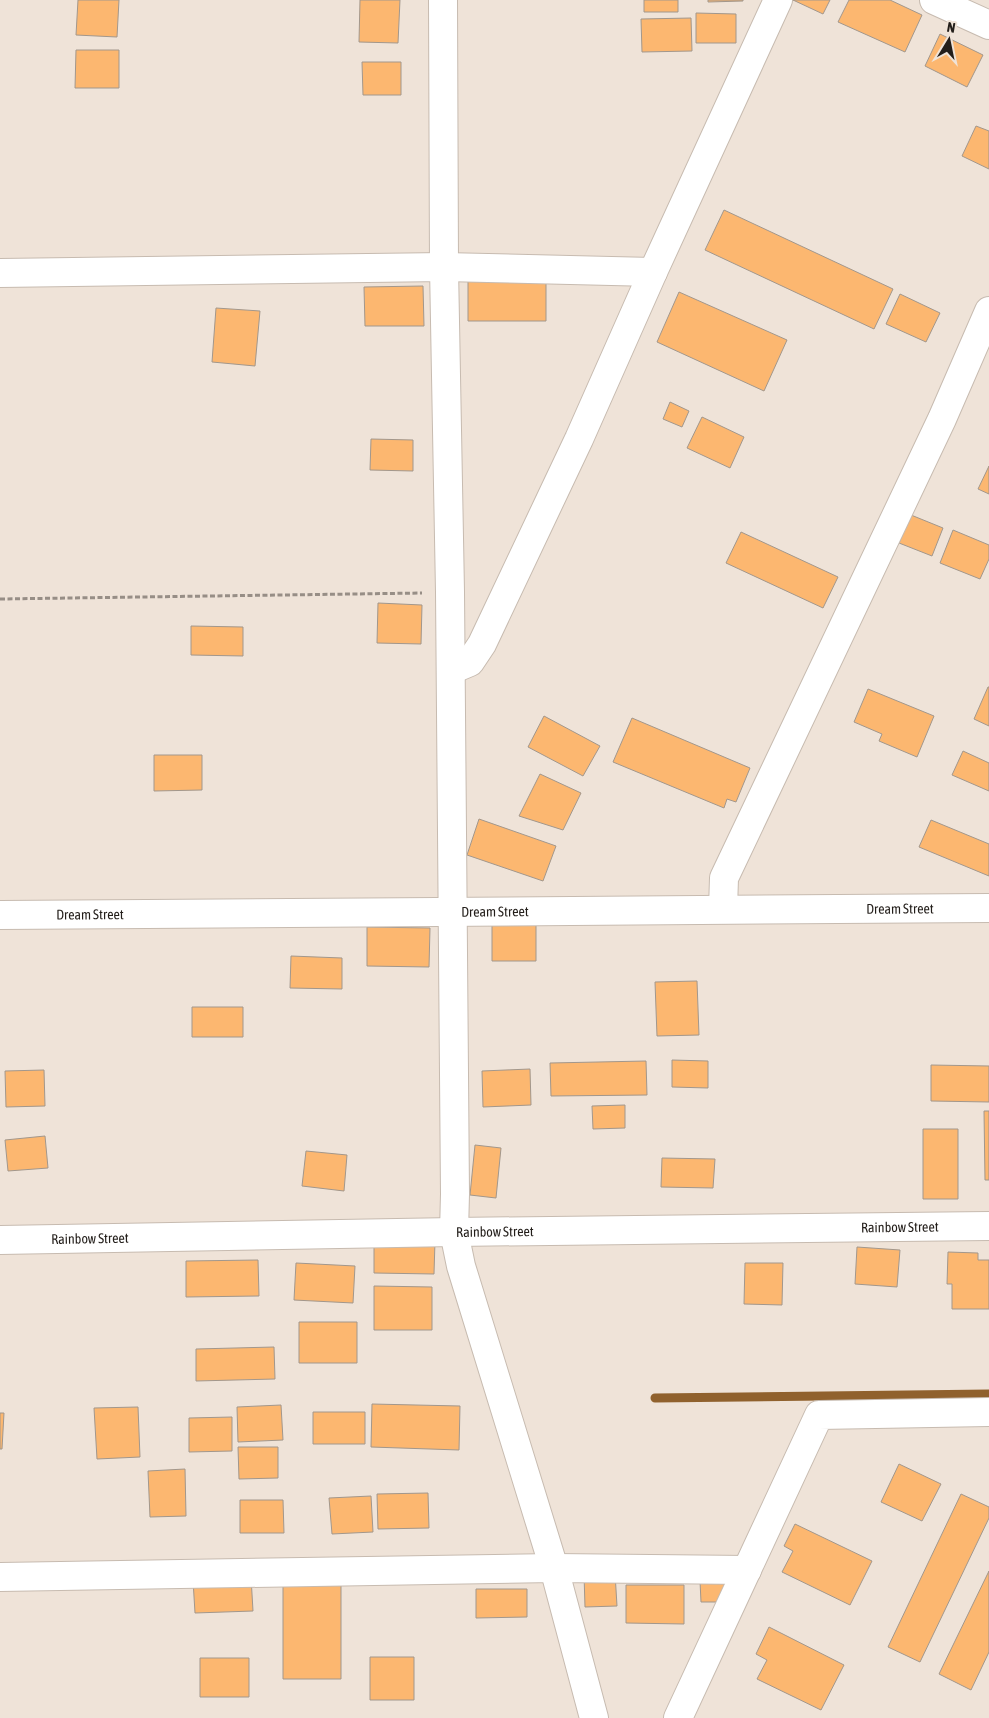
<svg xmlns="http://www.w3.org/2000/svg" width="989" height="1718" viewBox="0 0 989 1718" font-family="'Asap Condensed',sans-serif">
<rect width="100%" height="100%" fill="#efe3d8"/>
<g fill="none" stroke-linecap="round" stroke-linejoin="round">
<path stroke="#90612d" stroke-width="9" d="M655,1398l334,-4"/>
</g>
<path fill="#fcb770" stroke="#a2978c" d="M78,0h41l-2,37 -41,-2z
M360,0h40l-2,43 -39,-1z
M644,0h34v12h-34z
M708,0h35v1l-35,1z
M793,0h37l-7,14z
M849,0h41l32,15 -17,37 -67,-30z
M696,13l40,1v29h-40z
M691,18l1,33 -50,1 -1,-33z
M940,34l43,21 -16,32 -42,-21z
M76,50h43v38h-44z
M362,62h39v33h-38z
M976,126l13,5v38l-27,-13z
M724,210l169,79 -19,40 -169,-79z
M546,276v45h-78v-44z
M423,286l1,40h-59l-1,-39z
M679,292l108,48 -23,51 -107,-49z
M900,294l40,19 -14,29 -40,-18z
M216,308l44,3 -5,55 -43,-4z
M670,402l19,9 -7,16 -19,-8z
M702,417l42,20 -14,31 -43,-20z
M371,439l42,1v31l-43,-1z
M989,466v28l-11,-5z
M911,515l32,13 -11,28 -33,-13z
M953,530l36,15v14l-9,20 -40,-16z
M741,532l97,45 -15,31 -97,-45z
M378,603l44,2 -1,39 -44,-1z
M191,626l52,1v29l-52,-1z
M988,687h1v39l-15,-7z
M868,689l66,27 -17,41 -38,-16 3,-7 -28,-12z
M544,716l56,30 -17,30 -55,-29z
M632,718l118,50 -14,34 -9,-3 -3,9 -111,-46z
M963,751l26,12v28l-37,-16z
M154,755h48v35l-48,1z
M540,774l41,19 -18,37 -44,-14z
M479,819l77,27 -13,35 -76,-26z
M931,820l58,24v32l-70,-29z
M492,924h44v37h-44z
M367,927l63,1 -1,39 -62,-1z
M291,956l51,2v31l-52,-1z
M697,981l2,54 -42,1 -2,-54z
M192,1007h51v30h-51z
M672,1060l36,1v27l-36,-1z
M646,1061l1,34 -96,1 -1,-33z
M931,1065l58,1v36l-58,-1z
M530,1069l1,36 -48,2 -1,-36z
M44,1070l1,36 -39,1 -1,-36z
M625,1105v23l-32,1 -1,-23z
M984,1111h5v69h-4z
M923,1129h35v70h-35z
M45,1136l3,32 -40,3 -3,-31z
M475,1145l26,3 -5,50 -26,-3z
M306,1151l41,4 -3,36 -42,-5z
M662,1158l53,1 -2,29 -52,-1z
M374,1240l61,1 -1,33 -60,-1z
M857,1247l43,3 -3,37 -42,-3z
M948,1252l30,1v7h11v49h-37v-25h-5z
M258,1260l1,36 -73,1v-36z
M296,1263l59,3 -2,37 -59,-3z
M745,1263h38l-1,42 -38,-1z
M374,1286l58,1v43h-58z
M299,1322h58v41h-58z
M274,1347l1,32 -79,2v-32z
M372,1404l88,2 -1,44 -88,-3z
M281,1405l2,35 -45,2 -1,-35z
M138,1407l2,50 -43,2 -3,-51z
M313,1412h52v32h-52z
M0,1413h4l-2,36h-2z
M232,1417v34l-43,1v-34z
M238,1447h40v31l-39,1z
M899,1464l42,20 -19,37 -41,-19z
M185,1469l1,47 -36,1 -2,-46z
M428,1493l1,35 -51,1 -1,-35z
M961,1494l28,13v11l-69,144 -32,-15z
M371,1496l2,36 -41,2 -3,-36z
M240,1500h43l1,33h-44z
M795,1524l77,37 -22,44 -68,-33 11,-21 -9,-5z
M989,1571v81l-18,38 -32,-16z
M615,1573l2,33 -32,1 -1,-33z
M251,1577l2,34 -58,2 -2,-33z
M700,1581h26l-1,21h-24z
M283,1584h58v95h-58z
M626,1585h58v39l-58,-1z
M476,1589h51v28l-51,1z
M769,1627l75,38 -23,45 -64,-31 10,-19 -11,-6z
M370,1657h44v43h-44z
M200,1658h49v39h-49z"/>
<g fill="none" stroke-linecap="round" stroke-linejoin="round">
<defs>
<g id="minor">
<path d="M443,0l1,267 6,325 5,602 -1,38 7,34 93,302 40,150"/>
<path d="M934,0l55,25"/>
<path d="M0,273l444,-6 209,5"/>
<path d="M451,670l19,-8 12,-18 97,-205 74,-167 125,-272"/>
<path d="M723,909l1,-31 218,-459 47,-108"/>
<path id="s1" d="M0,915l989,-7"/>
<path id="s2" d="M0,1240l454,-8 535,-6"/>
<path d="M0,1577l554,-9 193,2"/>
<path d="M678,1718l141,-303 170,-3"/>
</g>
</defs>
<use href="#minor" stroke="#c7bbb0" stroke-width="30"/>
<path stroke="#978e86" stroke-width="3" stroke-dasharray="5 2.5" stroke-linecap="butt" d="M0,599l422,-6"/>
<use href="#minor" stroke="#fff" stroke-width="28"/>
</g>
<g text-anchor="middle" stroke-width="4.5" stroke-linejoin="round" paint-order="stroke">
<g font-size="14" fill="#231e1a" stroke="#efe3d8">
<text dy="5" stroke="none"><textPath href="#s1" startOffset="900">Dream Street</textPath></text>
<text dy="5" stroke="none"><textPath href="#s1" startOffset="495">Dream Street</textPath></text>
<text dy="5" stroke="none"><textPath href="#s1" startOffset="90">Dream Street</textPath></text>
<text dy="5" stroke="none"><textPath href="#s2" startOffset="900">Rainbow Street</textPath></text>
<text dy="5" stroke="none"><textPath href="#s2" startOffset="495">Rainbow Street</textPath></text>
<text dy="5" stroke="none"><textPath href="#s2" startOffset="90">Rainbow Street</textPath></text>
</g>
</g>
<g transform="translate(949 40) rotate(10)" stroke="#efe3d8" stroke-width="4" paint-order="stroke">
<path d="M0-4L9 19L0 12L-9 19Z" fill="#231e1a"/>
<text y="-8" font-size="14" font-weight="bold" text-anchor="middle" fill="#231e1a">N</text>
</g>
</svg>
